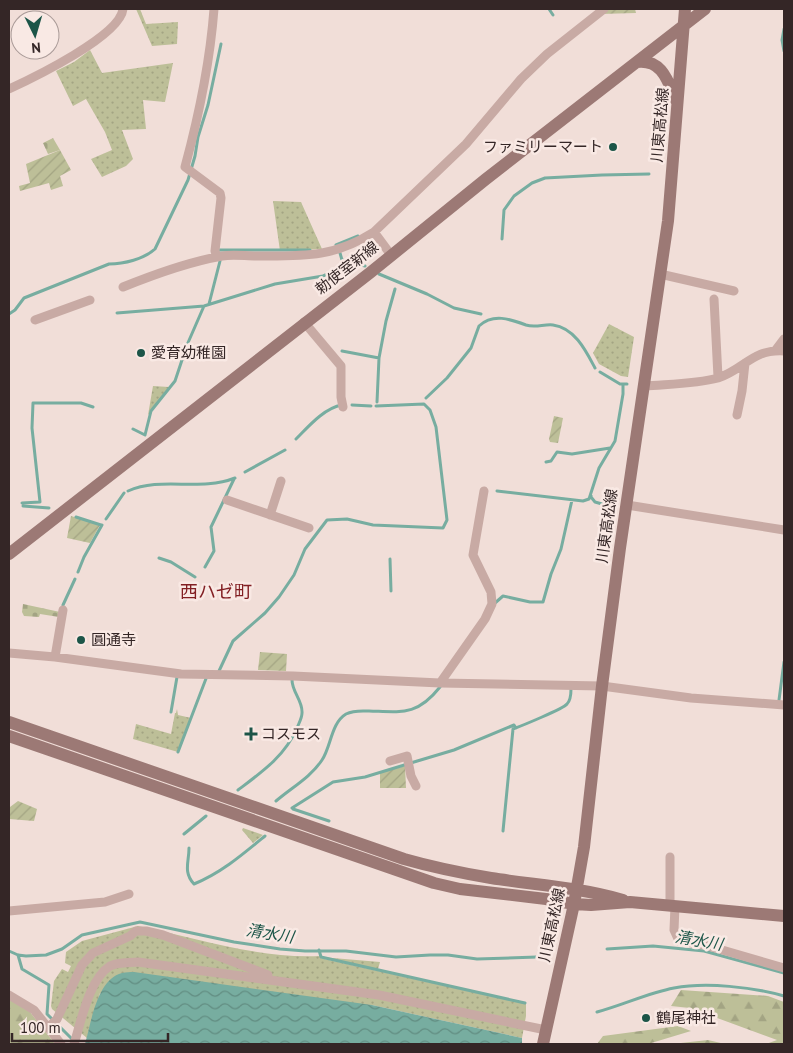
<svg xmlns="http://www.w3.org/2000/svg" width="793" height="1053" viewBox="0 0 793 1053" font-family="'PT Sans','Noto Sans JP',sans-serif">
<defs>
<pattern id="grass-dots" width="8" height="8" patternUnits="userSpaceOnUse" patternTransform="scale(1.25)"><rect width="8" height="8" fill="#bdbf98"/><path d="M2 2h.1M6 6h.1" fill="none" stroke="#a3a483" stroke-width="1.8" stroke-linecap="round"/></pattern>
<pattern id="forest-firs" width="22" height="20" patternUnits="userSpaceOnUse" patternTransform="scale(1.25)"><rect width="22" height="20" fill="#bdbf98"/><path d="M5 1l3.5 6h-7zM16 11l3.5 6h-7z" fill="#a3a483"/></pattern>
<pattern id="cemetery-stones" width="16" height="16" patternUnits="userSpaceOnUse" patternTransform="scale(1.25)"><rect width="16" height="16" fill="#bdbf98"/><path d="M2 7V4a2 2 0 0 1 4 0v3zM10 15v-3a2 2 0 0 1 4 0v3z" fill="#a3a483"/></pattern>
<pattern id="garden-furrows" width="10" height="10" patternUnits="userSpaceOnUse" patternTransform="scale(1.25)"><rect width="10" height="10" fill="#bdbf98"/><path d="M-1 1l2-2M0 10L10 0M9 11l2-2" fill="none" stroke="#a3a483"/></pattern>
<pattern id="water-waves" width="16" height="10" patternUnits="userSpaceOnUse" patternTransform="scale(1.25)"><rect width="16" height="10" fill="#77ada0"/><path d="M0 5q4-4 8 0t8 0" fill="none" stroke="#628d82"/></pattern>
</defs>
<rect width="100%" height="100%" fill="#f1ded8"/>
<path fill="url(#grass-dots)" d="M136,9h4l6,15 32,-2 -1,22 -25,2z
M90,50l12,23 71,-10 -8,39 -22,-2 3,29 -24,1 11,29 -7,7 -24,11 -11,-18 21,-9 -7,-18 -19,-33 -13,7 -17,-35 18,-9z
M273,201l28,1 21,47 -42,2z
M609,324l25,13 -6,40 -7,-1 -22,-12 -6,-11z
M153,386l16,1 -21,28z
M177,709l1,6 13,3 -13,34 -45,-13 3,-15 35,10 4,-21h1z
M243,828l20,7 -10,8 -11,-13z
M138,926c60,12 120,33 182,30v2l206,46v12l-4,22 -150,-33 -272,-12 -13,45 -35,-29 -1,-3 3,-25 8,-12 6,3 3,-6 -6,-3 1,-11 16,-11z
M321,957l59,5 -2,7z"/>
<path fill="url(#forest-firs)" d="M681,990l87,6 16,6v42h-18l11,-4 -87,-32 -19,-2z
M9,999l21,13 25,32h-46z
M678,1026l13,5 -43,13h-51l6,-8z
M708,1040l17,4h-53z"/>
<path fill="url(#cemetery-stones)" d="M53,138l7,12 -12,4 -5,-11z
M23,604l37,8 -1,5 -19,-3 -1,3 -15,-1 -2,-4z"/>
<path fill="url(#garden-furrows)" d="M609,9h26l1,4 -36,1z
M60,150l11,20 -11,6 3,10 -12,4 -2,-7 -29,8 -1,-5 11,-3 -4,-19z
M554,416l9,2 -5,25 -8,-1 -1,-3z
M71,516l29,9 -10,18 -23,-5z
M260,652l27,2 -1,17 -28,-1z
M405,766l1,22h-26v-15z
M18,801l19,8 -3,12 -25,-2 1,-12z"/>
<path fill="url(#water-waves)" d="M134,972l238,33 150,33v5l4,1h-441c6,-21 12,-65 37,-71 4,-1 8,-1 12,-1z"/>
<g fill="none" stroke-linecap="round" stroke-linejoin="round">
<path stroke="#77ada0" stroke-width="3" d="M549,9l4,6
M784,29l-2,11 2,11
M502,239l2,-29 10,-14 18,-13 13,-5 57,-3 47,-1
M336,245l22,-9
M219,250h91
M340,253l2,7 23,6
M379,274l48,20 27,14 27,6
M209,304l11,-43
M117,313l87,-7 71,-22 48,-8 26,-11 1,-3
M9,314l6,-4 9,-12 85,-34c15,0 35,-5 46,-15l33,-69 7,-24 3,-19 10,-32 13,-61
M342,351l37,7
M600,372l20,12h7
M426,398l21,-20 24,-30 8,-22c14,-13 31,-7 47,-1 9,3 18,-1 27,0 22,3 33,26 42,43
M377,402l2,-44 7,-37 9,-32
M352,405l19,1
M133,429l12,6 6,-24 24,-30 12,-36 17,-39
M296,439c12,-12 28,-31 46,-34
M546,462l5,-1 6,-9 15,2 38,-6
M245,472l40,-22
M128,491c34,-15 71,1 107,-13
M497,491l86,10 6,-2 10,-31 16,-27 8,-47v-9
M591,495v2l4,5 14,4
M22,503l18,-1 -8,-74 1,-25h48l12,4
M23,506l26,2
M76,517l25,8
M106,519l18,-26
M159,558l12,4 24,15
M390,559l1,32
M205,567l9,-16 -3,-24 23,-48
M78,572l6,-15 18,-32
M495,603l8,-7 27,6h13l8,-28 10,-25 11,-49
M63,605l12,-26
M219,671l14,-30 32,-28 14,-16 15,-22 11,-26 22,-29 20,-1 26,6 70,3 4,-8 -11,-93 -6,-17 -6,-6 -48,2
M779,700l5,-38
M171,712l6,-35
M178,752l29,-76
M238,790c24,-18 47,-34 59,-62 2,-5 5,-10 5,-15 1,-12 -10,-21 -10,-33
M276,801c15,-13 35,-24 46,-41 9,-13 9,-37 24,-46 8,-4 15,-3 23,-3 33,1 48,5 71,-24
M292,808l41,-26 32,-5 49,-15 40,-12 60,-25 2,3
M293,809l36,12
M503,831l10,-102c8,-3 50,-20 54,-25 3,-3 4,-10 4,-15
M184,834l22,-18
M189,848c0,14 -6,24 5,36 27,-11 48,-29 71,-48
M607,949l46,-3 51,5 80,22
M319,950l2,7 204,46
M9,951l9,4 8,1 20,-1 16,-6 20,-14 58,-13 94,20 46,7 25,2h41l50,6 34,-2h18l29,4 60,-2
M18,955l4,14 27,16 -2,29 26,26
M597,1012c26,-7 51,-19 77,-24 32,-6 79,-1 110,8"/>
<path stroke="#c8aaa4" stroke-width="9" d="M214,9c-4,53 -15,106 -29,158l35,26 1,5 -6,53 2,6
M9,89c24,-11 111,-53 114,-80
M374,232l17,23
M660,274l74,17
M123,287c32,-13 65,-25 99,-31 11,-2 23,0 34,0 47,0 77,2 118,-24l92,-88 55,-65 26,-25 57,-45
M714,299l4,78
M35,320l55,-20
M304,322l37,44v31l2,10
M775,351l9,-12
M645,386c22,-2 51,-2 73,-8 27,-9 34,-29 66,-27
M737,415l5,-24 3,-28
M227,500l82,28
M627,505l157,25
M270,515l11,-34
M9,653l46,4 126,17 112,2 147,7 162,3 89,12 93,7
M55,657l8,-47
M440,683l45,-64 7,-15 -1,-12 -18,-37 11,-64
M390,761l17,-5 4,20 5,10
M670,906v-49
M675,906l-1,24 5,11 26,4 79,23
M9,911l96,-9 24,-8
M9,995l25,15 27,34
M48,1028l9,-9 25,-54 11,-12 37,-17 6,-5h10l17,4 105,40
M74,1044c7,-22 15,-65 36,-78 8,-4 19,-3 28,-4l241,33 167,35"/>
<path stroke="#9c7975" stroke-width="12" d="M637,62c26,-3 31,20 40,40
M9,554l362,-282 115,-93 219,-170
M9,722l395,137c28,8 57,14 87,19 45,7 87,9 132,22
M9,736l425,147 26,6 86,10 28,5 17,1 39,-3 154,14
M543,1044l31,-140 10,-57 18,-161 18,-138 48,-327 17,-212"/>
</g>
<g fill="#1c5548" stroke="#f9e9e4" stroke-width="2">
<circle cx="613" cy="147" r="5"/>
<circle cx="141" cy="353" r="5"/>
<circle cx="81" cy="640" r="5"/>
<path d="M248.5 726.5h5v5h5v5h-5v5h-5v-5h-5v-5h5z"/>
<circle cx="646" cy="1018" r="5"/>
</g>
<g text-anchor="middle" stroke-width="5" stroke-linejoin="round" paint-order="stroke">
<g font-size="15" fill="#342626" stroke="#f9e9e4">
<text transform="translate(660 125) rotate(-85)" y="5">川東高松線</text>
<text transform="translate(347 268) rotate(-38)" y="5">勅使室新線</text>
<text transform="translate(607 526) rotate(-82)" y="5">川東高松線</text>
<text transform="translate(552 925) rotate(-78)" y="5">川東高松線</text>
</g>
<g font-size="15" fill="#342626" stroke="#f9e9e4" text-anchor="start">
<text x="603" y="152" text-anchor="end">ファミリーマート</text>
<text x="151" y="358">愛育幼稚園</text>
<text x="91" y="645">圓通寺</text>
<text x="261" y="739">コスモス</text>
<text x="656" y="1023">鶴尾神社</text>
</g>
<g font-size="16" font-style="italic" fill="#1c5548" stroke="#f9e9e4">
<text transform="translate(270 933) rotate(9)" y="6">清水川</text>
<text transform="translate(699 940) rotate(10)" y="6">清水川</text>
</g>
<g font-size="18" fill="#821f23" stroke="#f9e9e4">
<text x="216" y="598">西ハゼ町</text>
</g>
</g>
<rect width="793" height="1053" fill="none" stroke="#342626" stroke-width="20"/>
<g transform="translate(35 35) rotate(175)"><circle r="24" fill="#f9e9e4" stroke="#aa9b98"/>
<path d="M0-4L9 19L0 12L-9 19Z" fill="#1c5548"/>
<text y="-8" font-size="14" font-weight="bold" text-anchor="middle" fill="#342626">N</text>
</g>
<path d="M12 1033v8h156v-8" fill="none" stroke="#342626" stroke-width="2.5"/>
<text x="20" y="1033" font-size="15" fill="#342626" stroke="#f9e9e4" stroke-width="4" paint-order="stroke">100 m</text>
</svg>
